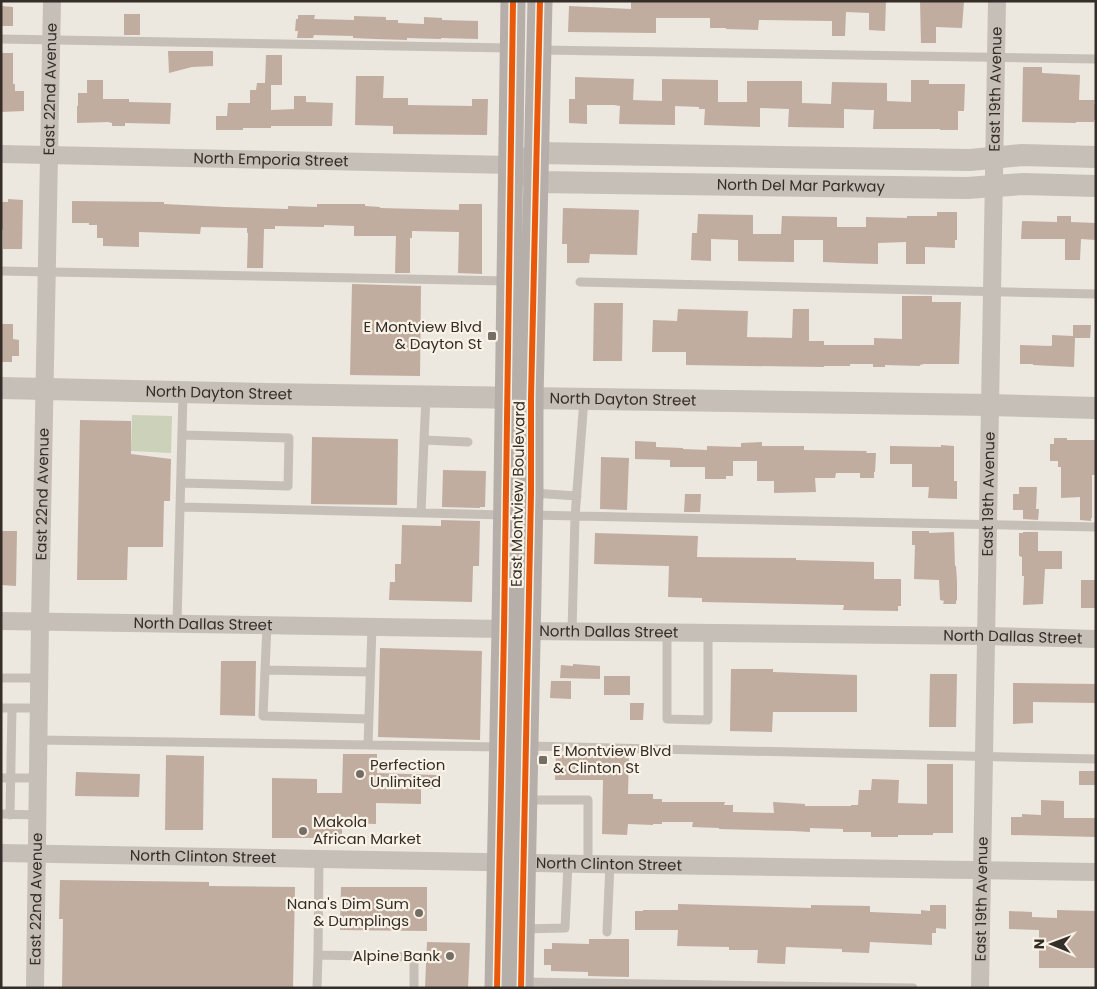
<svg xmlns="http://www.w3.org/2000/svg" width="1097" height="989" viewBox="0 0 1097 989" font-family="Poppins,sans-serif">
<rect width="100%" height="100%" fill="#ece7df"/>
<path fill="#cbd2b9" d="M132,415l40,1 -1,37 -40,-2z"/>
<path fill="#c0ada0" d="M631,1h255l-1,30 -16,-1v-17l-23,-1 -1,24h-13v-15l-73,-1 -1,10 -32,-1v-1h-16v-10h-54v15l-88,-1 1,-26 62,3z
M920,1h44l-2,27 -26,-1v16h-15z
M1,6l12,1v19h-12z
M124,14h16v21h-16z
M298,15h17l-1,4 40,1v-4l32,1v3h12v3l26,1v-7l18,1v2l36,1v18l-37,-1v1l-34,-1v2l-32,-1 -22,-1v-2l-39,-1 -1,3h-16l1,-7h-3l1,-12h2z
M168,51h45v15l-21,1 -23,6z
M1,53h12v31h2v7h9v20l-23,1z
M266,55h16v30h-11v25l23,-1v-13h12v6l27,1 -1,23h-61v2h-28v2h-27v-14h11l1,-13h22v-13h6l1,-7h8z
M1023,67h19v6l38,2 -1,25h16l-1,4h2v16h-2v2h-18v1l-54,-1z
M356,76h28l-1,22h25v7l64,1v-7h16l-1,36 -94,-1v-8l-38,-1z
M575,77l59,2 -1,21 29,1v-22l56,1v22h29v-21h55v22l29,1 1,-22 55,1v18l24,1v-22h18v4h36l-1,27h-6v19h-18v-1h-67l1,-19h-6l-24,-1v19l-56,-1 1,-18 -29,-1v19l-56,-2 1,-16h-6v-2l-24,-1v19l-56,-1 1,-18 -6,-1h-27v19l-18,-1v-24h6z
M87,80h16v19h26v3l42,1 -1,21 -45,-1v3h-13v-3l-4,-1 -31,1v-17h1v-13h9z
M8,199l15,1 -1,49h-19v-19h-2v-28h7z
M72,201l92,1v2l61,3 63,2v-3l29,1v-3h48v2l15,1v1l79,2v-6h23v70l-24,-1 1,-41 -47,-1v7h-2v35h-15l1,-37h-42v-10l-30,-1v2l-49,-1v3h-11l-1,39h-16l1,-35h-1v-5l-46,-1 -1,7 -61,-2v15l-36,-1v-8h-6v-13h-8v-2h-17z
M563,208l76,2 -2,45 -47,-1 -1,9h-22v-19h-5z
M937,212h20v28h-2v8l-30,-1v17h-19v-22l-28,1v21l-34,-1 -21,-1v-22h-29v22l-56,-1v-21l-27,-1v22l-20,-1 1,-27h5l1,-19 55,1v19h28l1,-18 55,1v10h29v-10l41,1v-2h30z
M1057,216h14v6l25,1v17l-15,-1 -1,21h-15v-21h-44l1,-18 35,1z
M352,284l69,2 -1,90 -70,-1z
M902,296h30v6h29l-2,62h-35l-4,1v1l-35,-1v2h-12v-3h-23v2h-26v1l-138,-2v-13h-34l1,-32 24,1 1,-12 70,2 -1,26 45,1 1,-29h16v32h15v4h50v-7l28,1z
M594,303h29l-1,58h-29z
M1,324h12v15l6,1v16h-7v6h-11z
M1073,325h18l-1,13h-15l-1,29 -41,-2v-1h-13v-19l31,1 1,-1v-10l21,1z
M80,420l51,1v33l40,5 -1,42h-6l-1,46h-35l-1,33h-50z
M312,437l86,2 -1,66 -86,-1z
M1054,438h13v2h29v35h-4v43h-1v3l-11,-1v-23l-19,1v-31h-3v-6h-8v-17h4z
M635,441l21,1v5l27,1v1l24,1v-4l34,1v-4l21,-1v4h42v4l63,1 -1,2h10l-1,19h-1v6h-14v-5h-24l-1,5h-20l1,14 -42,1v-12h-17v-20h-24v15h-7v3h-21v-12h-35v-7l-35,-1z
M941,445l13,1v35h3v18l-29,-1 1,-11h-17v-23h-22v-18l51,1z
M601,457l28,1 -2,52 -27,-1z
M443,470l43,1 -1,36h-5v1l-38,-1z
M1019,487h18l-1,22h3l-1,11 -15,-1v-9h-10v-16h6z
M685,494h16l-1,18h-16z
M441,520l39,1 -1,45h-6l-1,36 -83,-2 1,-18h5v-18h6l1,-39 39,1z
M1,531h16l-1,55 -15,-1z
M912,531h17v2l25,-1 1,34h1l1,15v19l-1,1v3h-13l1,-3 -4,-1 -1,-20 -25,-1 1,-34h-3z
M1023,532h15v19h24v18h-17l-2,35 -20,1 1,-29h-2v-19l-3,-1v-23h4z
M595,533l103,3 -1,21 99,1v2l78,2v17h27v27h-3v5l-55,-1 1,-5h-2l-140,-3v-4l-34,-1 1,-31 -75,-2z
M1081,580h15v28h-15z
M380,648l102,3 -2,89 -102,-3z
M221,661h35l-1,55 -35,-1z
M573,664l27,2v13l-40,-1 1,-13 12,1z
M731,669h42v3l84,3v37h-84l-1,20 -42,-1z
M930,674h27l-1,53h-27z
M604,676h26v19h-26z
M551,681h20v18l-21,-1z
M1013,683l83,1v19l-63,-1v21l-20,1z
M630,703h14l-1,17h-13z
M343,754h34v19l60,2v14l-16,-1v16l-45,-1v21l-34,-1v15h-70v-60l45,1v14h25z
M166,755l38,1 -1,74h-38z
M556,755l73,1 -1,38h25v5h9v3h63l-1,3h9v7l41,1 -1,-11 32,2v2h46v-1h7l1,-15h12l1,-11 27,1 -1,23 29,1v-40h26v69h-20v2h-35v2h-27v-5h-28v-3l-33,-1v4l-17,-1 -74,-2v-1l-27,-1 1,-5h-31v2h-9v1l-25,-1 -1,11 -25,-1 1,-54h-48z
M1079,771h16v14h-16z
M76,772l64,2 -1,23 -64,-1z
M1041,800l23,1v17h32v19l-85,-2v-18h11v-3l19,1z
M60,880l149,2v4l86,1 -2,101h-231l1,-69h-4z
M341,887h86v44l-87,-1z
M678,904l133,4v-3l59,1v6l51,2v-4l9,1v-6h16v24l-10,-1v5h-4v12l-62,-3 -1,11 -27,-1v-3l-56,-2 -1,17 -28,-1 1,-13h-29v-3l-52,-1 1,-16h-43v-19h8v-1h35z
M1057,910l39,1v57h-57v-38l-30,-1v-18l23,1v5l25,1z
M589,939h40v38l-41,-1v-4l-37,-1v-6h-7v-16h8v-6l37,1z
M427,942l43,1 -2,45h-43z"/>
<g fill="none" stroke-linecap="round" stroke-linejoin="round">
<path stroke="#c5bfb8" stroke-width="9" d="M1,39l509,9
M541,50l555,9
M1,271l507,10
M580,282l516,12
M426,397l-2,43 44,2
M181,483l107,3 1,-48 -107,-3
M533,493l44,3
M180,507l325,8
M421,513l3,-73
M531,515l565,12
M177,623l6,-230
M267,625l-4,91 105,3
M572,631l3,-114 9,-118
M667,632v87l41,1v-87
M266,670l104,2
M1,678h38
M1,708h38
M38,740l463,7
M368,745l4,-118
M528,746l568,13
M1,778h37
M525,800h63v64
M1,814l36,1
M10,815l2,-107
M319,859l-1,96 96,2v31
M522,929l43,-1 3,-65
M607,932l3,-68
M523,982l390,6
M317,988l1,-33"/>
<g stroke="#c5bfb8" stroke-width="18">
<path id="s1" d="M1,154l510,11"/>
<path id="s2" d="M1,621l503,8 24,2 458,5 110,3"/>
<path id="s3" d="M1,853l587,11 508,8"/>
<path id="s4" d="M35,988l5,-366 12,-621"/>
<path id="s5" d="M980,988l17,-987"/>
</g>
<g stroke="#c5bfb8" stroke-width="22">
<path d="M521,161l16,-8 433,7 52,-5 74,2"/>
<path id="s6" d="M511,165l26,17 430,6 56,-4 73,2"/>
<path id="s7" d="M1,388l265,6 723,11 107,3"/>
</g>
<path stroke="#b6afa9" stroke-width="25" d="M497,988l7,-359 9,-628
M521,988l10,-495v-95l9,-397"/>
<defs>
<path id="cycleway" d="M497,988l7,-359 9,-628
M521,988l10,-495v-95l9,-397"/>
</defs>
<use href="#cycleway" stroke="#f9f2e6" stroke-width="9"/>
<use href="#cycleway" stroke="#e8590c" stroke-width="6"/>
</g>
<g fill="#756e67" stroke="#f9f2e6" stroke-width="2">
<rect x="487" y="331" width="10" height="10" rx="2.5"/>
<rect x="538" y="755" width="10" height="10" rx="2.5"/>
<circle cx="360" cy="774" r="5"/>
<circle cx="303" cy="831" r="5"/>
<circle cx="419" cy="913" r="5"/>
<circle cx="450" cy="956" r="5"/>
</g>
<g text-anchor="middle" stroke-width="4.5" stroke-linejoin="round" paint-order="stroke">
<g font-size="15" fill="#352d27" stroke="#f9f2e6">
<text dy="5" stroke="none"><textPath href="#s4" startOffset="899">East 22nd Avenue</textPath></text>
<text dy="5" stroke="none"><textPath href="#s5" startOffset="899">East 19th Avenue</textPath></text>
<text dy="5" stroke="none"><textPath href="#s1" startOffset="270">North Emporia Street</textPath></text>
<text dy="5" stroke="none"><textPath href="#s6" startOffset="295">North Del Mar Parkway</textPath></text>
<text dy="5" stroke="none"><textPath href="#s7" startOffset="218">North Dayton Street</textPath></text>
<text dy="5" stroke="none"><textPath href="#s7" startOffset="622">North Dayton Street</textPath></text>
<text dy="5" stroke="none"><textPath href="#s4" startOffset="494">East 22nd Avenue</textPath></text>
<text transform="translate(518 494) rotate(-89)" y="5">East Montview Boulevard</text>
<text dy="5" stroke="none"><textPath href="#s5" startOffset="494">East 19th Avenue</textPath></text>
<text dy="5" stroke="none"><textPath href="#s2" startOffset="202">North Dallas Street</textPath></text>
<text dy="5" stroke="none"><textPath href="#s2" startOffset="608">North Dallas Street</textPath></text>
<text dy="5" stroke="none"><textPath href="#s2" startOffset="1012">North Dallas Street</textPath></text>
<text dy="5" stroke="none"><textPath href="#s3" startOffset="202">North Clinton Street</textPath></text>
<text dy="5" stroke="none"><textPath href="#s3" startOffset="608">North Clinton Street</textPath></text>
<text dy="5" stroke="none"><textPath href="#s4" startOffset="89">East 22nd Avenue</textPath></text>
<text dy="5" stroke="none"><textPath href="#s5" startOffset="89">East 19th Avenue</textPath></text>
</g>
<g font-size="15" fill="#352d27" stroke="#f9f2e6" text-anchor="end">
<text x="482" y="332">E Montview Blvd<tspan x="482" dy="17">&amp; Dayton St</tspan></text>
<text x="553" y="756" text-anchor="start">E Montview Blvd<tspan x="553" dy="17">&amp; Clinton St</tspan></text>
<text x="370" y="770" text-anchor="start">Perfection<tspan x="370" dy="17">Unlimited</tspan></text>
<text x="313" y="827" text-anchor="start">Makola<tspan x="313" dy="17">African Market</tspan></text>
<text x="409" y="909">Nana's Dim Sum<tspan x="409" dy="17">&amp; Dumplings</tspan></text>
<text x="440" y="961">Alpine Bank</text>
</g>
</g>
<rect width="1097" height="989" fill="none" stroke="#352d27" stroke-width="5"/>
<g transform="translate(1052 944) rotate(271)" stroke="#f9f2e6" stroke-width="4" paint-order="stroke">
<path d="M0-4L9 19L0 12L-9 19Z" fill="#352d27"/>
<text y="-8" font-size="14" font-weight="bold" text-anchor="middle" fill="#352d27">N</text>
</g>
</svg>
